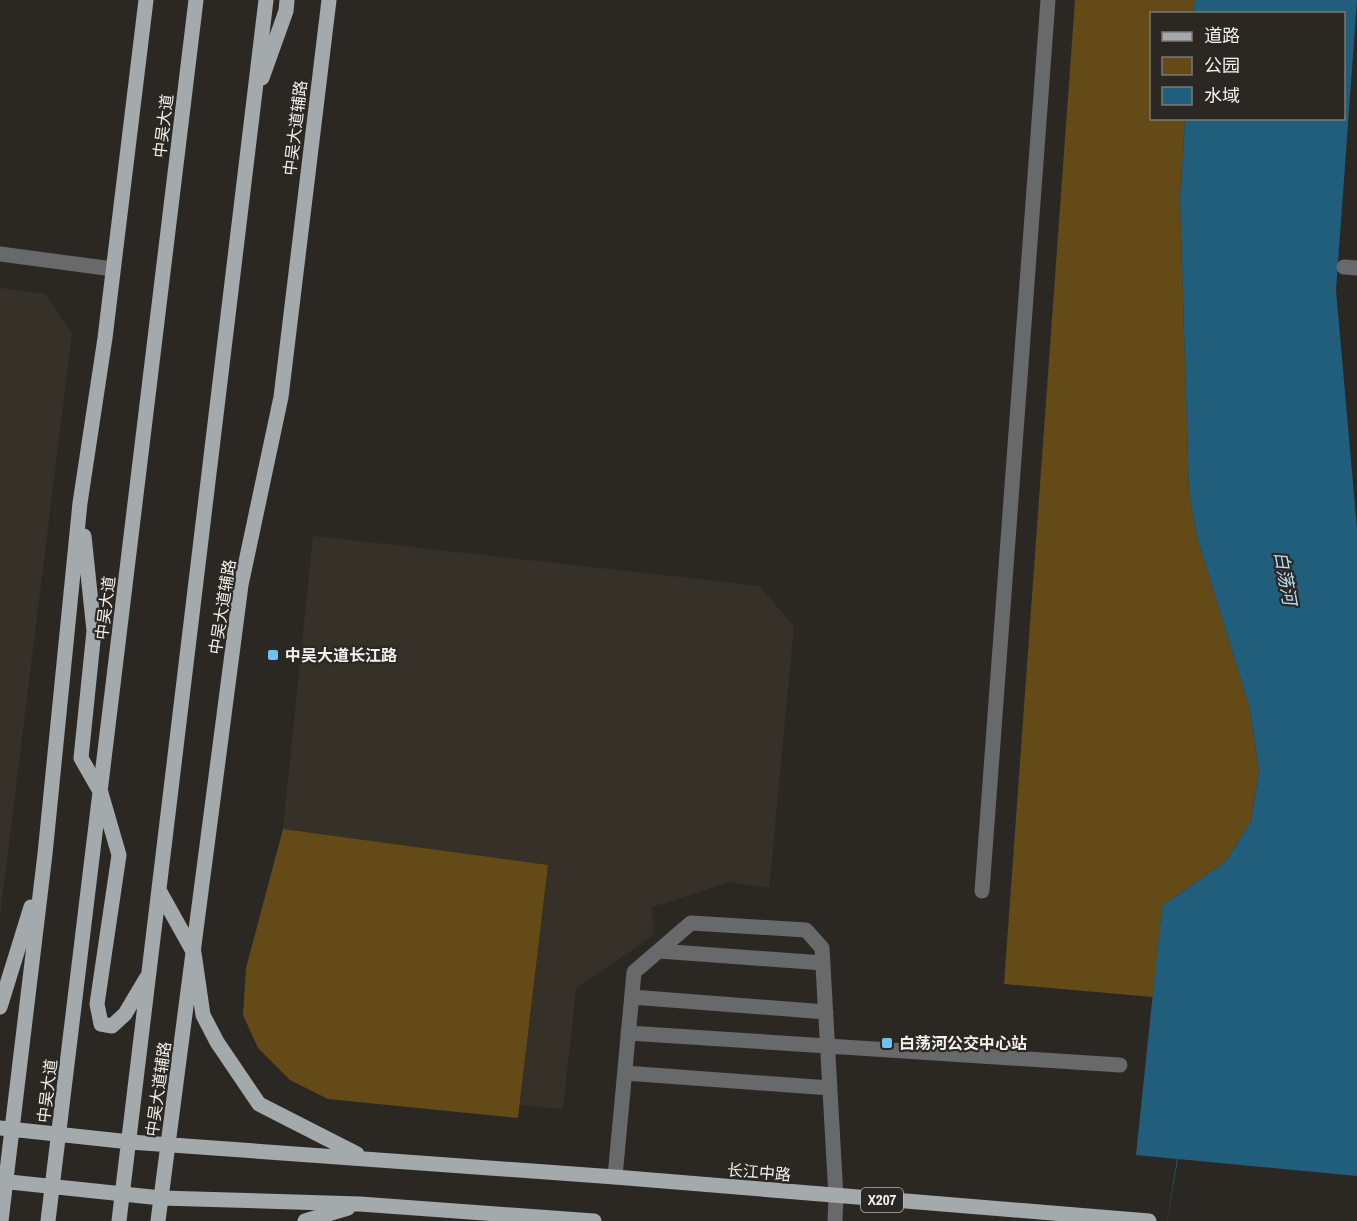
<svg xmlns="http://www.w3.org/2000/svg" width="1357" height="1221" viewBox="0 0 1357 1221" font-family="'Archivo Narrow','Noto Sans SC',sans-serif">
<rect width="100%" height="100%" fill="#2b2824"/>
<path fill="#363128" d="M0,288l45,6 27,40 -72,581z
M313,536l447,50 34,41 -25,261 -39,-6 -78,25 2,28 -78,53 -13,121 -43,-4 28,-240 -265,-36z"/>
<path fill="#634a17" d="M1075,0h120l-2,13 -41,1v104l33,1 -5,81 9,292 8,45 52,169 10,64 -8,51 -25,40 -64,45 -9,91 -149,-13z
M283,829l265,36 -30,253 -190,-19 -38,-19 -32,-32 -15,-33 3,-47z"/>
<path fill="#205e7c" d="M1195,0h162l-21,290 21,239v692h-190l10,-62 -41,-4 26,-249 64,-45 25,-40 8,-51 -10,-64 -52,-169 -8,-45 -9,-292 5,-81 159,-1v-104l-151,-1z"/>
<path fill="#2b2824" d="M1178,1159l179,17v45h-190z"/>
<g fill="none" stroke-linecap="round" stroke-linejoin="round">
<path stroke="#67696a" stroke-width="15" d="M0,254l113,15
M1344,267l13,1
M982,891l66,-891
M659,951l164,12
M632,997l194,15
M628,1033l492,32
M625,1073l205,15
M615,1177l19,-205 57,-49 115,7 16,18 14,249 -1,24"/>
<path stroke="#a4a9ac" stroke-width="15" d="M262,78l24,-67 1,-11
M84,536l10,95 -13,127 20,35 18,62 -22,149 4,20 11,2 13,-12 22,-37
M160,892l34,61 9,62 14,27 42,62 98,50
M0,1007l31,-100
M0,1128l130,14 485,35 534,44
M0,1181l161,17 199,6 234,17
M1,1221l44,-367 35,-351 25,-165 41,-338
M48,1221l148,-1221
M119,1221l147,-1221
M158,1221l83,-636 40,-188 48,-397
M305,1221l43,-13"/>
</g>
<g fill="#6bc3f2" stroke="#2b2824" stroke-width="2">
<rect x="267" y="649" width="12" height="12" rx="3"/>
<rect x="881" y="1037" width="12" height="12" rx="3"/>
</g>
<g text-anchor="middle" stroke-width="4.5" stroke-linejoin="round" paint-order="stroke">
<rect fill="#2b2824" stroke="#b7b5b1" stroke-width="1.5" x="861" y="1188" width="42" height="24" rx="4.5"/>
<g font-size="15" font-weight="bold" fill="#f3f1ee">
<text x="882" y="1205">X207</text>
</g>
<g font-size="16" fill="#f3f1ee" stroke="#2b2824">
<text transform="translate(163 126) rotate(-83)" y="6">中吴大道</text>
<text transform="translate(295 128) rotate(-83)" y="6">中吴大道辅路</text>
<text transform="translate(222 607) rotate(-81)" y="6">中吴大道辅路</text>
<text transform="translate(105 608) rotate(-83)" y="6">中吴大道</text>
<text transform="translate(158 1089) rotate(-82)" y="6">中吴大道辅路</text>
<text transform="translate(47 1091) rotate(-83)" y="6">中吴大道</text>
<text transform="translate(759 1172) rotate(5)" y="6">长江中路</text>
</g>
<g font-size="16" font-weight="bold" fill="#f3f1ee" stroke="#2b2824" text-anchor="start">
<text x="285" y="661">中吴大道长江路</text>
<text x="899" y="1049">白荡河公交中心站</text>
</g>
<g font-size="18" font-style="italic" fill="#b6ddf4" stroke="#2b2824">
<text transform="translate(1285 578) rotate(80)" y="6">白荡河</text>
</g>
</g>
<rect x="1150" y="12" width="195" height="108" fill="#2b2824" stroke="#7b7875" stroke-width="1.5"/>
<rect x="1162" y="32" width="30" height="9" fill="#a4a9ac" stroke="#7b7875" stroke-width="1.5"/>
<text x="1204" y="42" font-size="18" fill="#f3f1ee">道路</text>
<rect x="1162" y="57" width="30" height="18" fill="#634a17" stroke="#7b7875" stroke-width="1.5"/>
<text x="1204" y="72" font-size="18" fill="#f3f1ee">公园</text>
<rect x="1162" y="87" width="30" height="18" fill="#205e7c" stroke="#7b7875" stroke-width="1.5"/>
<text x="1204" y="102" font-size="18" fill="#f3f1ee">水域</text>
</svg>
